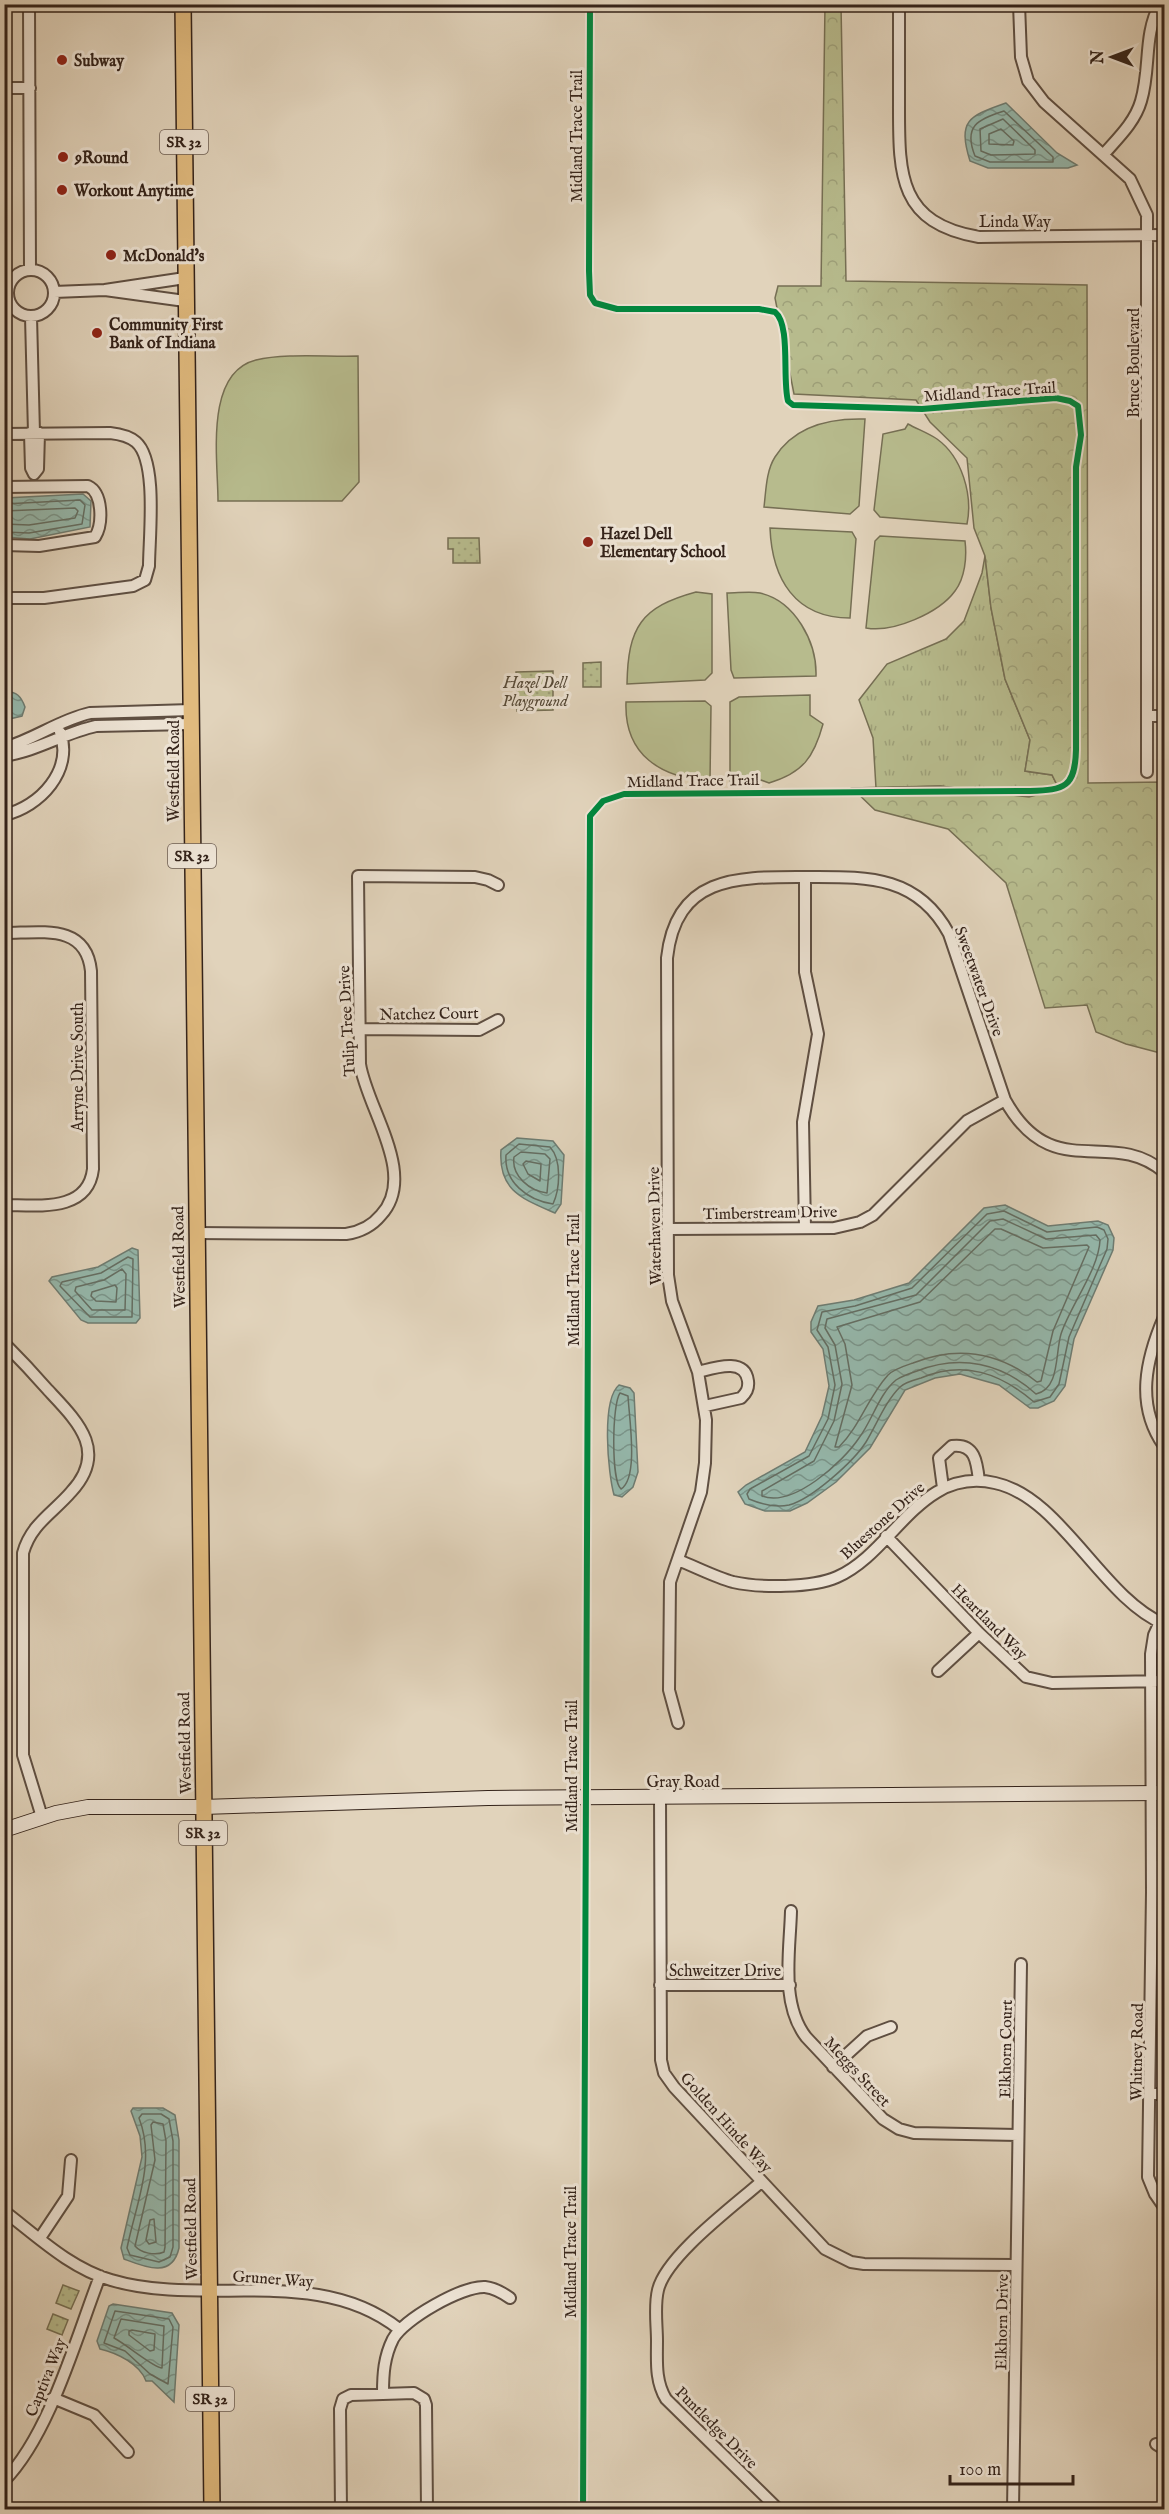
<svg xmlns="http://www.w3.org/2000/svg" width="1169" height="2514" viewBox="0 0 1169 2514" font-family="'IM FELL English',serif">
<defs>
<pattern id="grass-tufts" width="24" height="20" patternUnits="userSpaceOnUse" patternTransform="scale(1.5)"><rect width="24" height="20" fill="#b7bb8d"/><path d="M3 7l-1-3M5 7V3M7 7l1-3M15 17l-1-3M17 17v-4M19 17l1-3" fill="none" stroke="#9ea079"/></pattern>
<pattern id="forest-crowns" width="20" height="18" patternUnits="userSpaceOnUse" patternTransform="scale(1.5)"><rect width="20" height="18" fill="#b7bb8d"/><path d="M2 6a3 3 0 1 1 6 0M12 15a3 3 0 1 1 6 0" fill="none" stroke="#9ea079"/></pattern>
<pattern id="park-dots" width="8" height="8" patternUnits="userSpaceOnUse" patternTransform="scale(1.5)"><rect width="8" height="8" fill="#b7bb8d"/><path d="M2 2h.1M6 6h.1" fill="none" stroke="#9ea079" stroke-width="1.8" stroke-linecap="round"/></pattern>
<pattern id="water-waves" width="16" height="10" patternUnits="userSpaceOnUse" patternTransform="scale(1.5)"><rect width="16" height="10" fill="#95b8ac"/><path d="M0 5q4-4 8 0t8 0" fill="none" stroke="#7a958b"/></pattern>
</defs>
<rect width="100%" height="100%" fill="#e1d3bb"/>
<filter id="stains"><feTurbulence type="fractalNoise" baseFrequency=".00333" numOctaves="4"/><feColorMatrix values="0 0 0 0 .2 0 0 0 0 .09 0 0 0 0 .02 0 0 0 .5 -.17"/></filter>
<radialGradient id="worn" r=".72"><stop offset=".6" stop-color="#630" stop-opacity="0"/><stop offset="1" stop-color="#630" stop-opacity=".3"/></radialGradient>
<path fill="url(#grass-tufts)" stroke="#766f54" stroke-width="1.5" d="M985,556l6,52 14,71 25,61 -5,31 27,4 7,14 -30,8 -89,-11 -64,2 -3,-50 -14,-38 28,-36 59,-25 18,-18 18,-48z"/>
<path fill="url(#forest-crowns)" stroke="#766f54" stroke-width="1.5" d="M825,5h16l5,276 241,4 1,498 76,-1v272l-38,-10 -30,-12 -9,-27 -42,3 -39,-125 -58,-54 -73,-19 -23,-22 88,-2 89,11 30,-8 -7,-14 -27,-4 5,-31 -25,-61 -14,-71 -6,-52 -11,-28 -7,-70 -37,-36 -14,-22 -122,-6 -19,-96 3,-12h43z"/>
<path fill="url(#park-dots)" stroke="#766f54" stroke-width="1.5" d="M448,538h31l1,25h-27v-14h-5z
M601,662v25h-18v-24z
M553,671v39l-36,1 -1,-39z
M63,2285l16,6 -8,18 -15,-6z
M53,2314l15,6 -6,15 -15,-6z"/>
<path fill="#b7bb8d" stroke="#766f54" stroke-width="1.5" d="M358,356l1,126 -17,19h-124c0,-41 -14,-128 38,-141 29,-7 71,-3 102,-4z
M865,419l-6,87 -9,8 -86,-7c2,-16 2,-36 11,-50 20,-32 56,-39 90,-38z
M908,424c9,5 20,9 29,15 25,18 36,56 30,85l-87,-7 -6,-7 9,-76 22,-5z
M770,528l82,4 4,7 -6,79c-55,0 -78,-39 -80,-90z
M880,536l85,5c2,16 0,37 -10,50 -16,22 -62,42 -89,37l9,-87z
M696,592l16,2v79l-7,7 -78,4c1,-57 14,-77 69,-92z
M727,593c11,0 23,-2 33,0 35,8 57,49 56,83l-82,2 -3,-8z
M810,695v20l13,9c-9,33 -20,49 -54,59l-8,-3 -31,2v-80l9,-5z
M705,701l6,5 -1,75c-49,-3 -86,-26 -84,-79z"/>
<path fill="url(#water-waves)" stroke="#6e7c72" stroke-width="1.5" d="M1006,103l51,50 20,12 -9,3h-80l-18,-7c-13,-42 0,-45 36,-58z
M83,494l8,7 -1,26 -60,12 -25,-2v-39z
M5,691c12,1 16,5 20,16l-3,9 -17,4z
M517,1138l36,3 11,14 -3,49 -6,9c-32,-14 -57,-22 -54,-63z
M1005,1205l43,21 50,-5 10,4 6,13 -1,12 -39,89 -9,47 -11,15 -16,7h-8l-31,-23 -39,-11 -25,4 -30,12 -35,58 -34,34 -29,21 -17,8h-25l-20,-7 -7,-12 8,-7 59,-33 17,-36 7,-30 -6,-37 -12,-17v-10l7,-16 36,-6 55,-17 75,-75z
M132,1248l6,2 2,68 -4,5h-48l-7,-3 -32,-39 3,-4 46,-10z
M619,1385l11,3 4,5 4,79 -5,15 -11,10 -8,-2c-6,-22 -13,-95 5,-110z
M133,2108h30l12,7 4,25v108c-7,31 -34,19 -55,11l-3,-11 21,-91 -2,-21 -9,-25z
M113,2304l59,9 7,12 -5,77 -22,-21h-6c-6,-17 -29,-28 -46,-32l-3,-8 12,-35z"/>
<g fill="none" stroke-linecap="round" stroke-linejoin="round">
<path stroke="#646e63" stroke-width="1.5" d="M1004,111l49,46v5h-63l-15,-6c-12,-30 3,-37 29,-45z
M1003,119l32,31v4l-44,1 -10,-4 -1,-22z
M1001,129l13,12 -1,4 -24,-1v-10z
M4,504l76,-4 5,5 -3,19 -53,9 -25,-1
M4,511l71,-3 3,3 -3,7 -46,7 -25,-1
M519,1144l31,3c12,13 10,42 3,57 -26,-4 -49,-22 -47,-49z
M521,1152l24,2 5,5 -3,34c-17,-2 -36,-17 -33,-36z
M526,1161l15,3 -1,17 -12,-7 -5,-10z
M1004,1211l43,21 50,-5 7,3 4,9 -1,10 -38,88 -10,47 -9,13 -16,5c-34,-29 -70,-42 -113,-24 -7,2 -16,4 -21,9 -15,15 -23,37 -34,55 -12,19 -54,57 -77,63 -13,3 -28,-1 -40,-6l-2,-5 3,-5 59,-33 19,-37 7,-34 -7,-38 -11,-17 5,-18 33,-6 57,-18 75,-74z
M1003,1219l43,20 50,-4 4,5c-1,29 -30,66 -39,94 -6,20 -1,55 -25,60 -34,-31 -76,-40 -119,-23 -6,2 -15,5 -21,9 -17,14 -24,41 -37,58 -16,24 -66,70 -97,58v-5l52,-30 20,-40 8,-37 -7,-39 -10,-17 2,-9 89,-24 74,-74z
M995,1229h6l42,19 44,-3 2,2 -36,84 -12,50 -4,1c-38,-30 -79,-37 -124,-19 -9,3 -19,6 -25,12 -20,22 -28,51 -49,72h-4l17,-62 -7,-41 -8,-17 83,-25z
M128,1257l5,2 -1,58h-42l-30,-31 2,-4 39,-9z
M122,1269l4,5 -1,36h-33l-17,-19 1,-4 28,-7z
M115,1285l2,3 -1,14 -20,-1 -5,-5 1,-4z
M620,1393l8,3c1,21 11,82 -7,93 -10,-9 -9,-85 -1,-96z
M142,2114h19l8,5 4,22v106l-3,10 -11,5 -29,-7 -3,-7c9,-45 29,-86 12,-130z
M153,2122l10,2 3,17 -1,106 -1,5c-9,4 -23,1 -29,-6l20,-86 -4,-35z
M154,2219l2,23 -7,2 -3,-4 4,-20z
M115,2311l54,8 4,8 -5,57 -18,-10 -25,-23 -21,-8z
M121,2319l43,7 -2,42c-8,0 -36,-24 -48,-30z
M132,2330l23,4 -1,16 -4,1 -21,-16v-4z"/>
<defs>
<path id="street" d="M29,4l1,266
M89,4l94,2
M899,4c0,34 0,68 0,102 0,68 -1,117 80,131l185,-2
M1019,4l2,53 7,24 16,21 86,77 17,36v557
M4,88h26
M1104,154c14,-16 31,-32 37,-53 10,-33 2,-66 19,-97
M8 293a23 23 0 1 1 46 0a23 23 0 1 1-46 0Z
M185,278l-80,12 80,11
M54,292l51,-2
M31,317l3,116
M30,433l1,35 3,6 4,-5 1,-36
M4,434l106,-1c9,1 19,3 26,9 22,19 13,96 13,124l-4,14 -12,6 -89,12h-40
M4,487l84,-1c15,7 15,38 7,51l-56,9 -35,-1
M1147,716h17
M4,748c31,-9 55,-28 86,-35l101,-3
M4,756c33,-5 60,-23 92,-30l95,-2
M4,815c36,-8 70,-45 56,-83
M805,877v95l13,62 -15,88 2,106
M4,933c37,0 82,-10 87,38l2,198c-5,44 -56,36 -89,36
M359,1029l120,1 19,-10
M668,1229l166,-1 26,-6 13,-7 94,-94 38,-21
M196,1233l150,1c14,-2 26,-8 35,-19 37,-40 -14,-106 -21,-151l-2,-188 117,1 13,3 10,5
M1164,1317c-18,42 -29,88 0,129
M4,1343c15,15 30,31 44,47 29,31 61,61 23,102 -18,21 -40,32 -48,61v202l19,62
M698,1372c16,-4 47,-15 50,9 1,8 -2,12 -7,17l-36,8
M943,1488l-4,-30 13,-12c23,-3 25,16 27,35
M886,1536l93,97 47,44 26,6 112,-2
M678,1560c18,7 37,17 55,22 27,6 79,6 104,-5 57,-25 83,-111 158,-94 66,14 107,115 169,141
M1160,1622l-6,13 -3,19 1,238 -4,285 7,17 9,13
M938,1671l41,-38
M678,1723l-9,-33 1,-108 31,-90 4,-29 1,-43 -8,-48 -26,-71 -4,-26 -1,-317c9,-84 73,-81 139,-81 59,0 111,-3 143,57l56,166c48,86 105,26 159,72
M660,1797l1,263 3,13 10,14 151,162 26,13 13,2 152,1
M1155,1883l9,-28
M791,1911c-1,40 -11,92 15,126l77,82 16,10 15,4 104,2
M660,1985h130
M833,2067l34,-31 24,-9
M1151,2094h13
M761,2182c-27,24 -95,74 -103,108 -4,16 -1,35 -1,51 0,20 -2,40 9,58l113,111
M4,2211c34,26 66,57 107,69 94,28 206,-16 288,49
M40,2238l28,-42 3,-36
M383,2393c0,-19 1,-36 10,-54 11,-20 69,-53 92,-52 9,1 18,6 25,11
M53,2398l41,17 34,37
M1156,2444l8,5
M4,2481c46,-47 72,-143 96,-205
M341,2510l-1,-101 3,-10 8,-4 63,-2 10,6 2,6 1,105
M1013,2510l8,-546"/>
<path id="secondary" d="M4,1830l52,-17 32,-6h115l285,-9 676,-5"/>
<path id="primary" d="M183,4l29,2506"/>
</defs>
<use href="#street" stroke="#5f4f42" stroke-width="14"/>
<use href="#secondary" stroke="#34231a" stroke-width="16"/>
<use href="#primary" stroke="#34231a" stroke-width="18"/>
<use href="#street" stroke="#ece2d3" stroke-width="10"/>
<use href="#secondary" stroke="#ece2d3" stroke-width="14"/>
<use href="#primary" stroke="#e0ba7e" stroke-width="15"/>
<defs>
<path id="cycleway" d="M583,2510l7,-1694 13,-15 21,-7 406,-3c35,-1 45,-4 46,-41v-283l5,-32 -3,-29 -8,-5 -14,-3 -134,11 -129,-4 -5,-4c-6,-22 3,-76 -13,-89l-16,-3h-142l-22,-6 -5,-8 -1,-24 1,-267"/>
</defs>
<use href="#cycleway" stroke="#ece2d3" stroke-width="10"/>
<use href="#cycleway" stroke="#00873e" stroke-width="6"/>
</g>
<g fill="#8f2418" stroke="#ece2d3" stroke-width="2">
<circle cx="62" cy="60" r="6"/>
<circle cx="63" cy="157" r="6"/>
<circle cx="62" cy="190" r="6"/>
<circle cx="111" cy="255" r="6"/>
<circle cx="97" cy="333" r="6"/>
<circle cx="588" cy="542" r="6"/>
</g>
<g text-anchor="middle" stroke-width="6" stroke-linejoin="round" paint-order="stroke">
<g fill="#ece2d3" stroke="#6b5c52" stroke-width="1.5">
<rect x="160" y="130" width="48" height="24" rx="4.5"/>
<rect x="168" y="844" width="48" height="24" rx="4.5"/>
<rect x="179" y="1821" width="48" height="24" rx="4.5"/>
<rect x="186" y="2387" width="48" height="24" rx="4.5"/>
</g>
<g font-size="15" font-weight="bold" fill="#34231a">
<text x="184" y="147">SR 32</text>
<text x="192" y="861">SR 32</text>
<text x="203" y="1838">SR 32</text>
<text x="210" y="2404">SR 32</text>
</g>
<g font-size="16" font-weight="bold" fill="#34231a" stroke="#ece2d3" text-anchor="start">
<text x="74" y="66">Subway</text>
<text x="75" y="163">9Round</text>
<text x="74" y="196">Workout Anytime</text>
<text x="123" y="261">McDonald's</text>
<text x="109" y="330">Community First<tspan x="109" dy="18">Bank of Indiana</tspan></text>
<text x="600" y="539">Hazel Dell<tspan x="600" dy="18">Elementary School</tspan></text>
</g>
<g font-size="16" fill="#34231a" stroke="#ece2d3">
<text transform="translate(576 136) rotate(-90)" y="6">Midland Trace Trail</text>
<text x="1015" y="227">Linda Way</text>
<text transform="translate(1133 363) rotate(-90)" y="6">Bruce Boulevard</text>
<text transform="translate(990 391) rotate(-4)" y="6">Midland Trace Trail</text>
<text transform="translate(173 771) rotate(-90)" y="6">Westfield Road</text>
<text transform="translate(693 780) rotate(-1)" y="6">Midland Trace Trail</text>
<text transform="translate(980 981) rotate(70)" y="6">Sweetwater Drive</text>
<text transform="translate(429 1013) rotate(-1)" y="6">Natchez Court</text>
<text transform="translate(346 1021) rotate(-93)" y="6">Tulip Tree Drive</text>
<text transform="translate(77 1067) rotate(-90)" y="6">Arryne Drive South</text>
<text transform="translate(770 1212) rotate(-1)" y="6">Timberstream Drive</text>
<text transform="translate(654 1226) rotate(-91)" y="6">Waterhaven Drive</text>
<text transform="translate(178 1257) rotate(-91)" y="6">Westfield Road</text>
<text transform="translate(573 1280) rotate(-90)" y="6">Midland Trace Trail</text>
<text transform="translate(882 1520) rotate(-42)" y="6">Bluestone Drive</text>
<text transform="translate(990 1621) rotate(45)" y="6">Heartland Way</text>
<text transform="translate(184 1743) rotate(-91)" y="6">Westfield Road</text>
<text transform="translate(571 1766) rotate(-90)" y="6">Midland Trace Trail</text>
<text x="683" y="1787">Gray Road</text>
<text x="725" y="1976">Schweitzer Drive</text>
<text transform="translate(1005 2049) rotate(-89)" y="6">Elkhorn Court</text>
<text transform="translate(1136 2052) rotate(-89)" y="6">Whitney Road</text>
<text transform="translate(858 2071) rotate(47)" y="6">Meggs Street</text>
<text transform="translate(727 2122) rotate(48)" y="6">Golden Hinde Way</text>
<text transform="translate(190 2229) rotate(-91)" y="6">Westfield Road</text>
<text transform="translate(570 2252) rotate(-90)" y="6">Midland Trace Trail</text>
<text transform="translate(273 2278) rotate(4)" y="6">Gruner Way</text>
<text transform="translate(1001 2322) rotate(-89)" y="6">Elkhorn Drive</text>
<text transform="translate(45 2377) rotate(-68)" y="6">Captiva Way</text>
<text transform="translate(717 2427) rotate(45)" y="6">Puntledge Drive</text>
</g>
<g font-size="16" font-style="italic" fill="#554937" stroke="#ece2d3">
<text x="535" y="688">Hazel Dell<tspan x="535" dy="18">Playground</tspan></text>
</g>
</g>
<rect width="1169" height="2514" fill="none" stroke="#e1d3bb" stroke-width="24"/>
<rect x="6" y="6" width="1157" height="2502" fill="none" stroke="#34231a" stroke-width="3"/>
<rect x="12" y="12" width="1145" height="2490" fill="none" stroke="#34231a" stroke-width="1.5"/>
<g transform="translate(1112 57) rotate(270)" stroke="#ece2d3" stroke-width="4.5" paint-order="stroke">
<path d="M0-4.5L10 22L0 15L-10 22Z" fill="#34231a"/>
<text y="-9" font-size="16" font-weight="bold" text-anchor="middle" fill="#34231a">N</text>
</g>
<path d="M950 2475v9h123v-9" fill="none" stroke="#34231a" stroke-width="3"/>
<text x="959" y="2475" font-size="18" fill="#34231a" stroke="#ece2d3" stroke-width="4.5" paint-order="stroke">100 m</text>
<rect width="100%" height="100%" filter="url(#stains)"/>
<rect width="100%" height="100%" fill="url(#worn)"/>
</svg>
